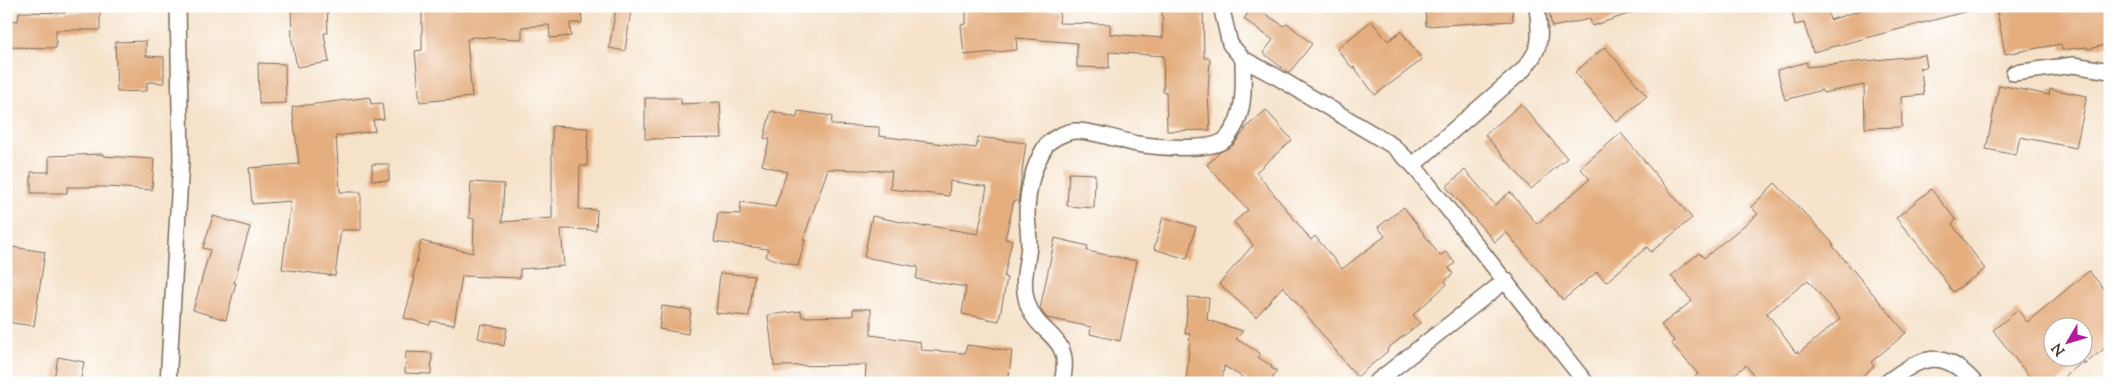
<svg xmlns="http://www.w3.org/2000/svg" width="2116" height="389" viewBox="0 0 2116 389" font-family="'Sorts Mill Goudy',serif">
<rect width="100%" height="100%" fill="#fff"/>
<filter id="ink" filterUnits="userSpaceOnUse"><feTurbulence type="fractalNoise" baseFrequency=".02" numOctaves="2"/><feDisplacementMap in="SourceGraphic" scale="10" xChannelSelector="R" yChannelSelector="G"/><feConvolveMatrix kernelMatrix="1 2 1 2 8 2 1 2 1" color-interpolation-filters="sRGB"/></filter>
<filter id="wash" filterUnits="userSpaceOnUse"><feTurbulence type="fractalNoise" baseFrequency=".0096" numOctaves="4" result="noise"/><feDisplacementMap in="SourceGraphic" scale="20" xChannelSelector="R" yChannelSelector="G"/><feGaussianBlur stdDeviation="1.12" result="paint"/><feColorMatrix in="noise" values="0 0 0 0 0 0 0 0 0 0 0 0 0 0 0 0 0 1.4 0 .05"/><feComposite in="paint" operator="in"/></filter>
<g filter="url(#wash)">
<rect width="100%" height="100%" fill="#f5e2c9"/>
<g id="blocks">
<path fill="#e4ae7f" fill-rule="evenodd" d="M291,6h36l1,27h-4l5,29 -32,5 -5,-26z
M422,6h159l1,17h-12l1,13 -21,2 -1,-13 -27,2v12l-51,-2v2h-4l5,58 -52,5 -5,-51 7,-1z
M966,6h51l43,4 -1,13 51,1v10l53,4 -1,-32h41l1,52h6l-2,35 2,37 -43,1 -1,-39h-3l1,-36 -55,-4v16l-32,-1v-24l-61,-5 1,12 -53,5 -3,-30 5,-1z
M1253,6l31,20 3,-3 25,21 -23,29 -26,-20 10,-13 -29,-21z
M1425,6h87l1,15 -87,5z
M1548,6h94l1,3 -51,17 -2,-7 -38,8z
M1791,6h35l4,14 44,-14h93l1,5 -155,41 -9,-29 -9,2z
M1996,6h109l5,20v18l-22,5 -1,-2 -25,3 -1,-6 -56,10z
M616,8l15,2 -6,41 -16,-3z
M66,11h34v19h-44v18l-50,-1v-27l12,1 1,-9 46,1z
M1371,21l17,20 13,-10 21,29 -47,35 -21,-28 -2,1 -15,-19z
M146,41v15l18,1v26l-17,-1v9l-30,1 -2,-50z
M1605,47l42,49 -30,26 -42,-50z
M1925,55l2,12 -8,1 2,1 3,26 -23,2 1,30 -37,1 -1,-43 -41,8 -1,-3 -37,10 -8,-30 30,-8v5z
M258,63l27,1 1,39 -27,1z
M1999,85l50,10 1,-6 37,7 -11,52 -56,-11 -4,18 -30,-6z
M370,97l1,7 11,-1 2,16 -11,1 2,11 -39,5 4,56h21v38h-20l-6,46 -53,-7 9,-68 -39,3 -3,-36 50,-4 -7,-57z
M645,98h36v6l39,-2 2,36 -77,1z
M1521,104l46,54 -36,31 -46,-54z
M1266,110l26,30 -36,32 55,68 4,-4 27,33 43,-33 -7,-9 26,-20 36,49 6,-4 9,11 -6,5 4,6 -8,7 2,3 -34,31 7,8 -33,26 1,2 -31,26 -74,-91 -27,31 -37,-33 34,-39 -19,-23 14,-12 -41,-45 13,-13 13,-7 13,-16h-2z
M771,111l26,7 1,-7 34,5 -1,9 48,2v9l97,12 2,-11 48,6 -8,58h-4l-9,38 7,1 -8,37 3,1 -8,43 -37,-7 4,-27 -50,-8 2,-12 -54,-10 8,-41 53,11v-2l53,9 9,-47 -37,-6 -1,15 -59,-7 2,-18 -64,-2 -25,71h2l-7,26 -32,-9 2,-8 -54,-7 4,-29 22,1 1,-12 34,5 12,-35 -25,-7 8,-26 -6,-1z
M552,126l36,2 -1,38h-7l-1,43 18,1 -1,20 -35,-1 3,37 -44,3v9l-58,-2 -8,49 -23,-4 -1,4 -26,-7 11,-40 -2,-1 8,-36 52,12 1,-34 -5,-1 2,-36 33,2 -2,38 50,-4z
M1621,133l71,85 -41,34 -4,-5 -41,35 -9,-10 -34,28 -57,-68 -11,10 -49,-55 19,-17 30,35 15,-13 27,32 53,-45 -10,-11z
M103,154v2l51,3 -2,31 -44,-3h-41v6h-36v-21h18v-16z
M372,164h17v17l-17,-1z
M1069,173l26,1 -1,34 -27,-2z
M1775,183l59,61 -2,1 74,88 -35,29 3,4 -20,17h-95l-13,-18 -22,18h-36l10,-9 -27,-31 3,-2 -13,-16 31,-24 -21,-25 28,-23 5,5 54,-44 -7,-7zM1808,280l32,39 -41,34 -2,-2 -1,2 -29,-40z
M1931,189l25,31 -4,4 33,45 -32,23 -27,-38 -30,-36z
M213,216l37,11 -16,56h2l-10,37 -33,-10 17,-60 -7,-2z
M1163,217l33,10 -9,32 -33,-10z
M1055,238l33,8 -1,5 50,10 -17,80 -30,-7 1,-7 -44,-9 -7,-9z
M13,247l32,5 -11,74 -28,-4v-30z
M2089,271l21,25v46l-7,6 1,1 -20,16v-4l-28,22h-22l-41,-53 25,-20 9,12zM2054,326h30v30h-30z
M720,273l34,3 -5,40 -33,-3z
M1188,297l21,1 -2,22 36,11 -7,8 24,14 -2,4 14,9 -1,2 6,3 -7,12h-18l-28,-17 -2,17h-36l4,-49h-5z
M662,306l29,4 -3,24 -29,-5z
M853,309h18v26l49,7 1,8 44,3 2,-8 45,6 -4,32h-143l1,-18 -92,1 -6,-51 33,-4 1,6 51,-1z
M481,324l26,4 -3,18 -26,-8z
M406,352l26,1 -1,21 -26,-1z
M58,357l26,5 -4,21 -26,-4z"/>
</g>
</g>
<g filter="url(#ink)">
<use href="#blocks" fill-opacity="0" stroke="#7c6a5a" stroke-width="1"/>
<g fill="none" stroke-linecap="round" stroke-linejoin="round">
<defs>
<path id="street" d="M1221,6l9,38 13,15 34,18 116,69 20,19 173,218
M2014,73l59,-8 37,6
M1413,165l109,-94c22,-25 18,-33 15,-65
M168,383l13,-223 -3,-154
M1062,383c12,-51 -24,-44 -35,-81 -6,-20 0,-36 2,-56 0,-10 -1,-20 -2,-30 0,-24 6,-49 18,-69 5,-8 23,-17 33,-16 20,1 40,9 59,13 19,3 75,8 89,-5 4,-4 10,-14 12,-20 7,-18 5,-41 5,-60
M1375,383l131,-103
M1886,383c35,-26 56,-37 89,0"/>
</defs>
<use href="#street" stroke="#7c6a5a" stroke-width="18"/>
<use href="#street" stroke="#fff" stroke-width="15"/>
</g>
</g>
<rect width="2116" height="389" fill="none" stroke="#fff" stroke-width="25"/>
<g transform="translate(2068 342) rotate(232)"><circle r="24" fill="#ffffff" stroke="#b1aaa5"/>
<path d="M0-4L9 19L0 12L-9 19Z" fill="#b5179e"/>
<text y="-8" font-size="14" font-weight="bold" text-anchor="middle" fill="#3b2a1e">N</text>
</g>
</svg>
